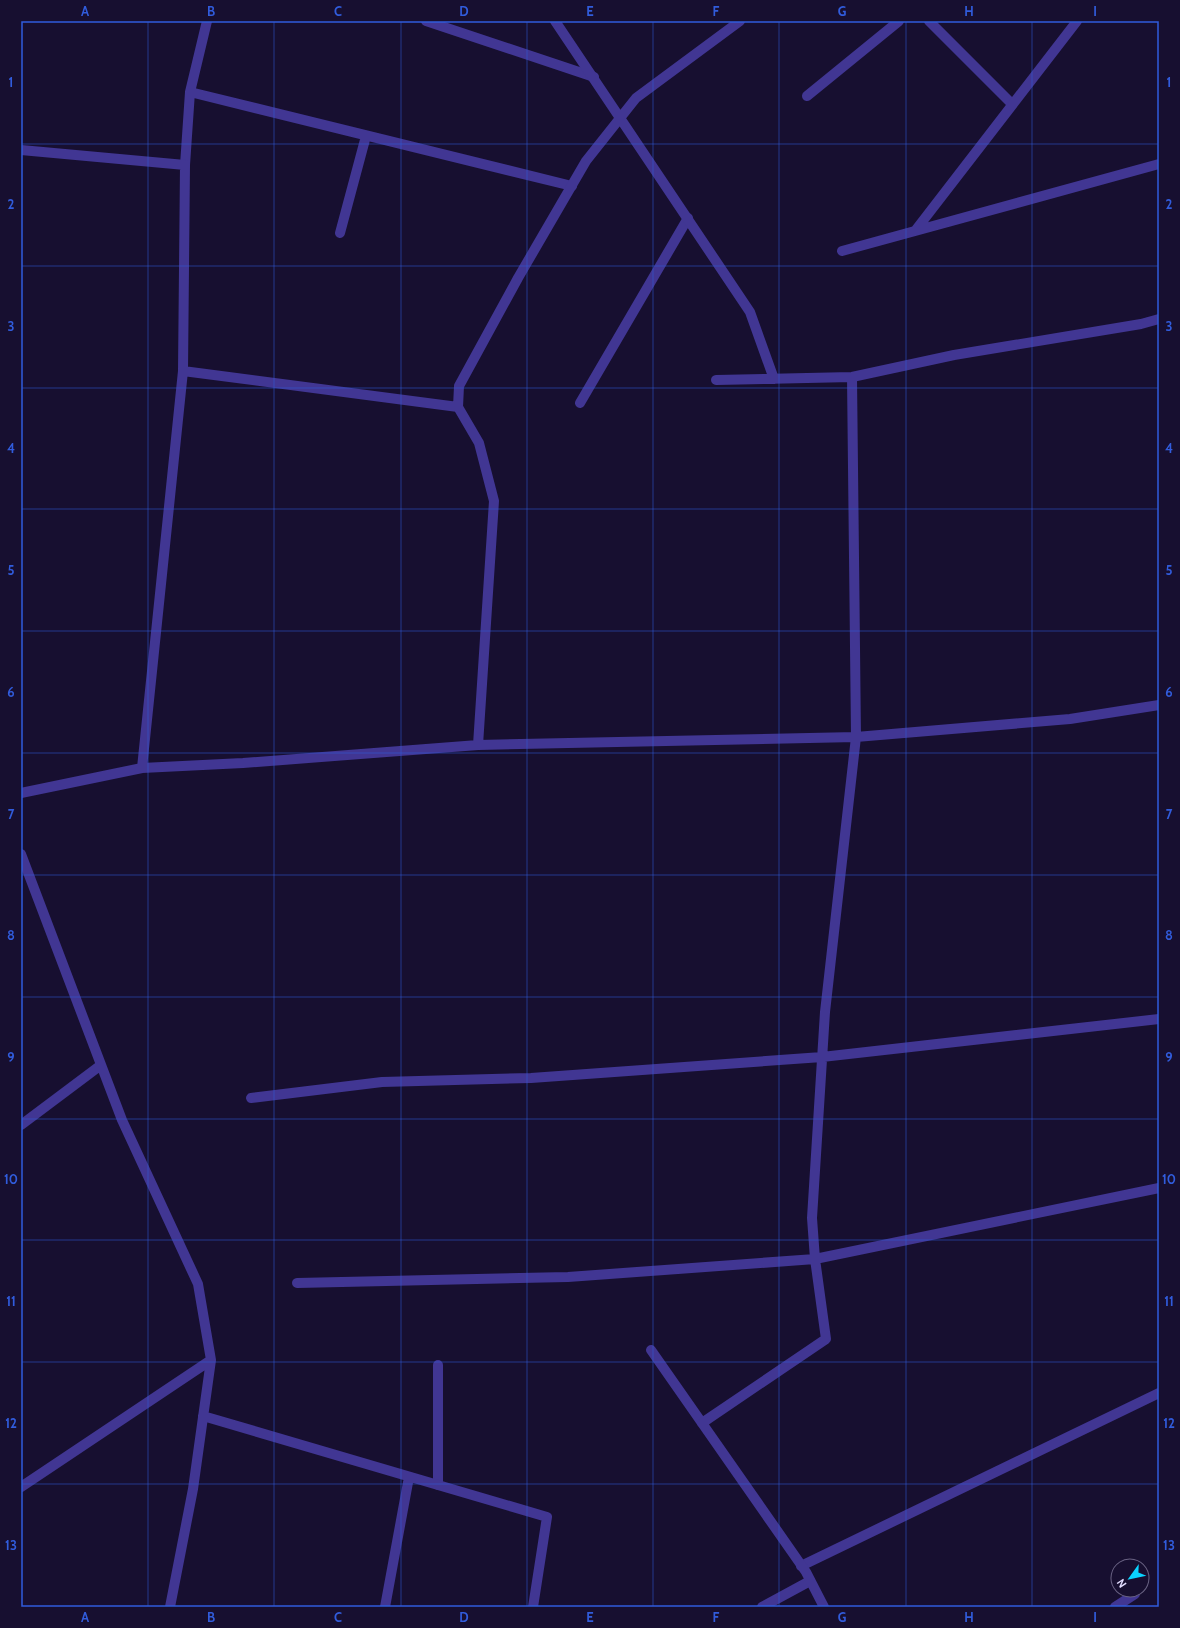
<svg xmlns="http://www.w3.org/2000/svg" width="1180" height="1628" viewBox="0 0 1180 1628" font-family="Cabin,sans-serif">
<rect width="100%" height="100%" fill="#170f30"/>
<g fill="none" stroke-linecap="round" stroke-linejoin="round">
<path stroke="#413693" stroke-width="10" d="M426,21l168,56
M929,21l83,83
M190,92l382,94
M807,96l92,-75
M185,165l5,-73 17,-71
M340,233l26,-97
M580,403l108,-185
M651,1350l51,73
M438,1365v120
M801,1566l358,-173
M762,1607l48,-26
M1115,1607l20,-13"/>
<path stroke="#413693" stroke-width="10" d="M555,21l195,291 24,67
M21,150l164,15 -2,206 -41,397
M915,231l162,-210
M842,251l317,-87
M183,371l275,36
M716,380l136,-3 102,-22 187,-31 18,-5
M478,745l16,-244 -15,-58 -21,-36 1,-21 59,-108 68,-117 50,-63 104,-77
M21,793l121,-25 101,-5 235,-18 378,-8 214,-18 89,-14
M21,854l101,266 76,164 13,76 -18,129 -23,118
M251,1098l131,-16 149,-4 291,-21 337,-38
M21,1125l80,-60
M297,1283l271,-6 247,-18 344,-71
M203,1416l344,101 -14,90
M21,1487l190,-127
M385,1607l24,-130
M824,1607l-18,-35 -104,-149 124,-84 -11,-80 -3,-41 13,-206 31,-275 -4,-360"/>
</g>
<path fill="none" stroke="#315cdc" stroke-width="1" stroke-opacity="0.55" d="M148,21v1586M274,21v1586M401,21v1586M527,21v1586M653,21v1586M779,21v1586M906,21v1586M1032,21v1586M21,144h1138M21,266h1138M21,388h1138M21,509h1138M21,631h1138M21,753h1138M21,875h1138M21,997h1138M21,1119h1138M21,1240h1138M21,1362h1138M21,1484h1138"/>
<rect width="1180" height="1628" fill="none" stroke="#170f30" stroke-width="44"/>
<g transform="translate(1130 1578) rotate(237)"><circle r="19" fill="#170f30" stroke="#696283"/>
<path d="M0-3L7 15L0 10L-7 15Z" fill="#0ad3ff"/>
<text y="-6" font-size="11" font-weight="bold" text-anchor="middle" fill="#e4deff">N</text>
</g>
<rect x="22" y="22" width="1136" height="1584" fill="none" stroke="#315cdc" stroke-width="1.5"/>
<g font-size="13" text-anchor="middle" font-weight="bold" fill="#315cdc">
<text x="85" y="16">A</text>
<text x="211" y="16">B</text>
<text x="338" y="16">C</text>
<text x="464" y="16">D</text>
<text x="590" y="16">E</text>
<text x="716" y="16">F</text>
<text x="842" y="16">G</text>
<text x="969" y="16">H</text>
<text x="1095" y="16">I</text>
<text x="11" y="87">1</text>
<text x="1169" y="87">1</text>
<text x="11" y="209">2</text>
<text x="1169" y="209">2</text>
<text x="11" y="331">3</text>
<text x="1169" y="331">3</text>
<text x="11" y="453">4</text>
<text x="1169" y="453">4</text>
<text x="11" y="575">5</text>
<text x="1169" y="575">5</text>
<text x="11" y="697">6</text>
<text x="1169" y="697">6</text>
<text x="11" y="819">7</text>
<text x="1169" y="819">7</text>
<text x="11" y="940">8</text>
<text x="1169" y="940">8</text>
<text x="11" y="1062">9</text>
<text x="1169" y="1062">9</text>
<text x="11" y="1184">10</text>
<text x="1169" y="1184">10</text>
<text x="11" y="1306">11</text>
<text x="1169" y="1306">11</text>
<text x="11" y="1428">12</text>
<text x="1169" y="1428">12</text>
<text x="11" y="1550">13</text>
<text x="1169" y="1550">13</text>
<text x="85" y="1622">A</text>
<text x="211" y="1622">B</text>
<text x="338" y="1622">C</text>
<text x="464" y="1622">D</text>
<text x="590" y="1622">E</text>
<text x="716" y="1622">F</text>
<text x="842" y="1622">G</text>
<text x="969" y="1622">H</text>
<text x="1095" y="1622">I</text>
</g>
</svg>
